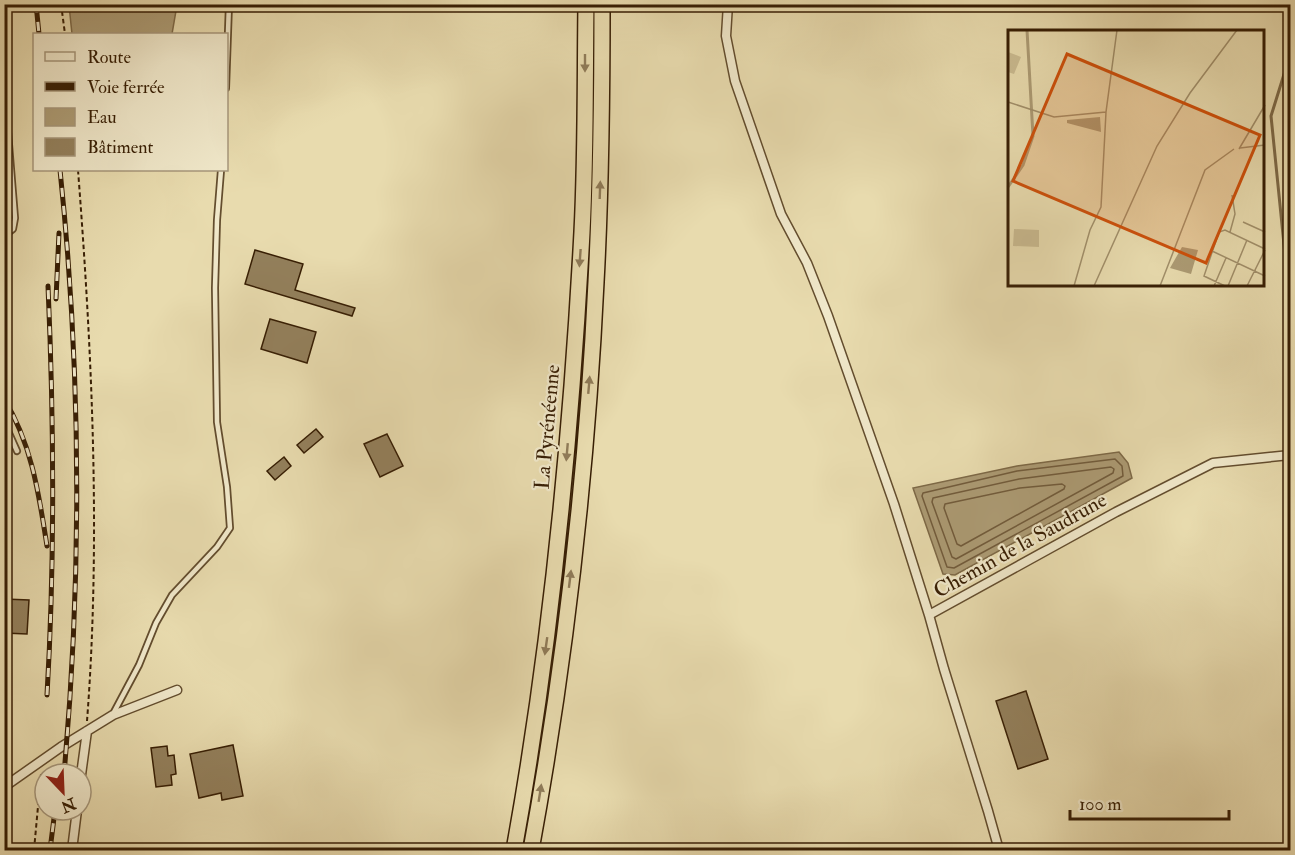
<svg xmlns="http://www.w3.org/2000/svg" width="1295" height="855" viewBox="0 0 1295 855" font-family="'IM FELL Double Pica',serif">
<rect width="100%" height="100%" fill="#e8dbae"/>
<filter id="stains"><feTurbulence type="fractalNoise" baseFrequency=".00333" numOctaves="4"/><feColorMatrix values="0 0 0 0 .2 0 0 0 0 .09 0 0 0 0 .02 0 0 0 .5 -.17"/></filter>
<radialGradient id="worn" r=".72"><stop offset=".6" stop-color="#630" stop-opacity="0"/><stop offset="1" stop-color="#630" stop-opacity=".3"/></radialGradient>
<path fill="#ac9b74" stroke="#7d6947" stroke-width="1.5" d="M69,5h108l-5,29h-100z
M1119,452l9,11 4,15 -177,97 -12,-1 -30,-86 104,-22z"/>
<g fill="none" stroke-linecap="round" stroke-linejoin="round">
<path stroke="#725c3c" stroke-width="1.5" d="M1115,459l7,7 1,10 -169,92 -7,-1 -25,-71 1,-3 94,-22z
M1111,467l3,2 -1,4 -157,86 -4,-2 -20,-55 1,-4 86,-19z
M1062,484l3,2 -1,3 -103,57 -4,-2 -13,-36 1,-4 75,-16z"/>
<path stroke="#7d6947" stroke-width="3" d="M1290,55l-19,61 19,188"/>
</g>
<path fill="#93805c" stroke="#371e04" stroke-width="1.5" d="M255,250l48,14 -8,26 60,18 -3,8 -107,-32z
M270,319l46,13 -9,31 -46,-14z
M316,429l7,8 -19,16 -7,-8z
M387,434l16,32 -23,11 -16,-33z
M284,457l7,9 -16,14 -8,-9z
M4,599l25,1 -2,34 -23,-1z
M1026,691l22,68 -30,10 -22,-68z
M233,745l10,51 -21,4 -1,-7 -22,5 -9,-44z
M167,746l1,10 6,-1 2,19 -5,1 1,10 -16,2 -5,-39z"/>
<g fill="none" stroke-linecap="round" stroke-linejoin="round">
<defs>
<path id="lane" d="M4,83l11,135 -2,11 -9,7
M226,88l3,-84
M4,422l13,29
M114,712l25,-47 17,-42 16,-28 45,-48 13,-19 -3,-41 -10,-65 -2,-134 2,-68 4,-50"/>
<path id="street" d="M728,4l-2,32 9,45 46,133 26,49 21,53 66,188 35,111 15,54 44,142 11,39
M929,615l187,-103 97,-49 77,-8
M81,775l6,-44
M4,787l57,-40 52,-32 64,-25
M72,850l5,-40"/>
<path id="highway" d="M514,850c37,-204 57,-411 68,-618 4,-76 3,-152 4,-228
M531,850c34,-186 56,-379 65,-568 5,-93 6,-185 6,-278"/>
</defs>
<use href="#lane" stroke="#634d2e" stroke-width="8"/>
<use href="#street" stroke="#634d2e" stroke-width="11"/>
<use href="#highway" stroke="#371e04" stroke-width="18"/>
<path stroke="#371e04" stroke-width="2" stroke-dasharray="4.5 3" stroke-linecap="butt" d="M61,4l4,30
M78,170c14,182 23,368 9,551
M34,850l7,-76"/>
<use href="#lane" stroke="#f0e8ca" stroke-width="4.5"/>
<use href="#street" stroke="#f0e8ca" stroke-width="8"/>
<use href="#highway" stroke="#e8dbae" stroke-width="15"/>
<defs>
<path id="rail" d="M36,4l3,30
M60,170c21,200 22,403 4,604
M56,299l3,-66
M4,399c28,45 35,96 43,147
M47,695c8,-137 7,-272 1,-409
M50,850l5,-40"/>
</defs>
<use href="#rail" stroke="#371e04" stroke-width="5"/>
<use href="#rail" stroke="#f0e8ca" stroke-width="3" stroke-dasharray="9" stroke-linecap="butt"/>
</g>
<defs><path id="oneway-solid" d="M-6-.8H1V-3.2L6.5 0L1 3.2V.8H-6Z" transform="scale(1.5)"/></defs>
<g fill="#907c59">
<use href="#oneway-solid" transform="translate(585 63) rotate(90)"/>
<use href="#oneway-solid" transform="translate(600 190) rotate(-88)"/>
<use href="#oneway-solid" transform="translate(580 258) rotate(94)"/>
<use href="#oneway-solid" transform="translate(589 385) rotate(-85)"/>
<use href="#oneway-solid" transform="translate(567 452) rotate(95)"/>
<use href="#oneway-solid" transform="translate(570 579) rotate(-83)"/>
<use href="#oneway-solid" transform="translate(546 646) rotate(98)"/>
<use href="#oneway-solid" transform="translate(540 793) rotate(-81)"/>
</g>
<g text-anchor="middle" stroke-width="4.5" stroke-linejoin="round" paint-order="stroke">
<g font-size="21" fill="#371e04" stroke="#f0e8ca">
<text transform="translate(547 427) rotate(-85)" y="7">La Pyrénéenne</text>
<text transform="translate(1020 545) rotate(-29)" y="7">Chemin de la Saudrune</text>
</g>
</g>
<g transform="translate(1008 30)">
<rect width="256" height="256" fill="#e8dbae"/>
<path d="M0,22l13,5 -7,17 -6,-2zM6,199l25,1v17l-26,-1z" fill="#cabb91"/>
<path d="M92,87l1,15 -34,-9v-3zM174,217l16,3 -7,24 -21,-6z" fill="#ac9b74"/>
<path fill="none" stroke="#ac9b74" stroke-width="3" d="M0,157l15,-22 10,-29 -6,-106"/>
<path fill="none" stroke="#a18f6a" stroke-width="1.5" d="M0,72l46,15 52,-5M232,118l25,-3M231,119l26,-44M235,192l22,10M222,202l5,-18 -3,-19M204,221l53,25M66,256l16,-56 11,-23 5,-95 11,-82M86,256l63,-140 33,-53 47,-63M152,256l45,-116 29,-21M206,256l12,-28M217,256l-21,-10 15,-44 6,-2 40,19M220,256l19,-46M239,256l18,-36"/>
<path fill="#cd500b" fill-opacity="0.15" stroke="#cd500b" stroke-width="3" d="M59,24l193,81 -54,128 -193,-82z"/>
<rect width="256" height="256" fill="none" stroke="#371e04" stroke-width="3"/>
</g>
<rect width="1295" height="855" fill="none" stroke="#e8dbae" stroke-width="24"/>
<rect x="6" y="6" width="1283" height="843" fill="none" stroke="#371e04" stroke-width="3"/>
<rect x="12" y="12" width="1271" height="831" fill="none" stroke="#371e04" stroke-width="1.5"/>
<rect x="33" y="33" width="195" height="138" fill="#f0e8ca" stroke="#a6977b" stroke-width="1.5"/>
<rect x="45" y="52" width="30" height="9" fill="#f0e8ca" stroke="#a6977b" stroke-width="1.5"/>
<text x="87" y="63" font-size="18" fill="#371e04">Route</text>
<rect x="45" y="82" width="30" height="9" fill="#371e04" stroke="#a6977b" stroke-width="1.5"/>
<text x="87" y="93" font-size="18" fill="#371e04">Voie ferrée</text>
<rect x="45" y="108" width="30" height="18" fill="#ac9b74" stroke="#a6977b" stroke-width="1.5"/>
<text x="87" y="123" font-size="18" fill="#371e04">Eau</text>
<rect x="45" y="138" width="30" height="18" fill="#93805c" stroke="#a6977b" stroke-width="1.5"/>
<text x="87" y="153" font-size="18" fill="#371e04">Bâtiment</text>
<g transform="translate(63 792) rotate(157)"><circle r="28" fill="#f0e8ca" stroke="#a6977b" stroke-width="1.5"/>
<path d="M0-4.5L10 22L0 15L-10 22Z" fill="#8f2418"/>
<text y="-9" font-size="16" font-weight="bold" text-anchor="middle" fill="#371e04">N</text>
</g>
<path d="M1070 810v9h159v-9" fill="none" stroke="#371e04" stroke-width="3"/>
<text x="1079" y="810" font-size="18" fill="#371e04" stroke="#f0e8ca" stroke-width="4.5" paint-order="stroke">100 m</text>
<rect width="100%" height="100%" filter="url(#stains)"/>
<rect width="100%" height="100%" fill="url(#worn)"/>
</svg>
